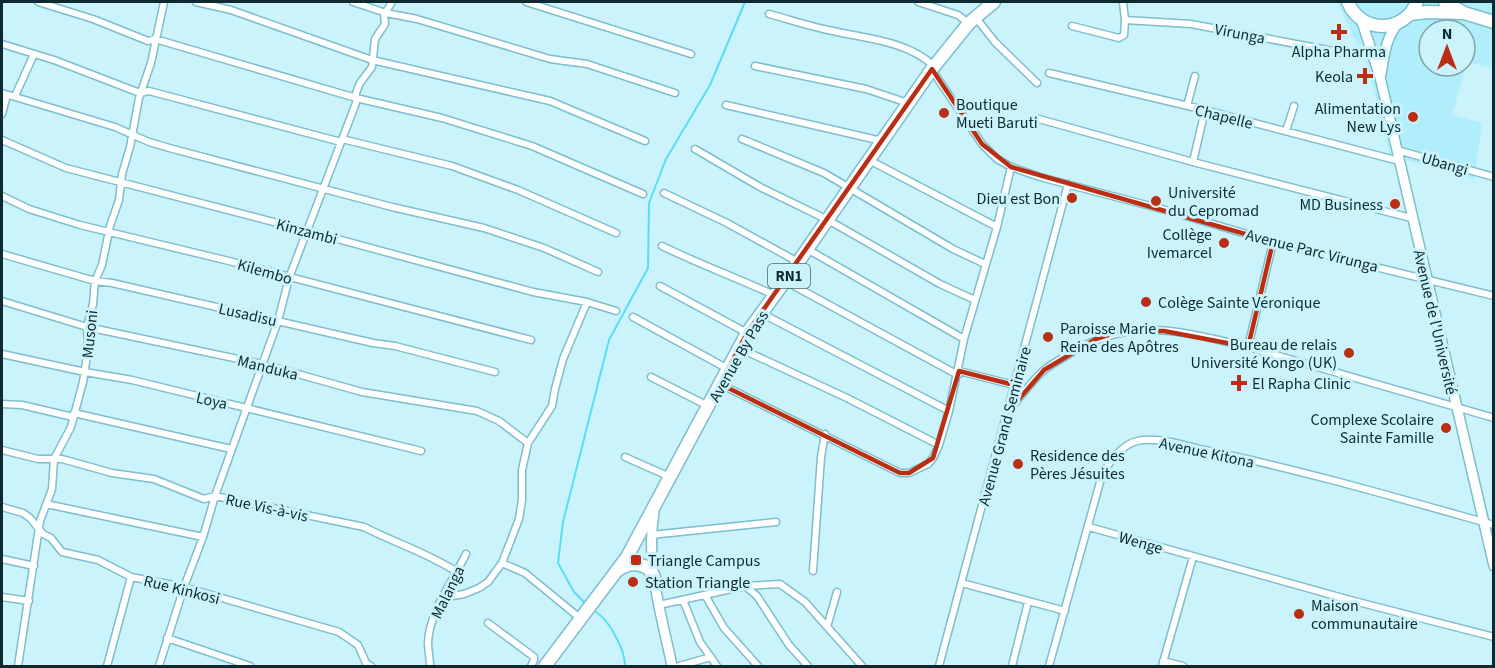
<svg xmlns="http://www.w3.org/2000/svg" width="1495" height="668" viewBox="0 0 1495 668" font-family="'Source Sans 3',sans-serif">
<rect width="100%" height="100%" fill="#cbf3fb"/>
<path fill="#b0eefb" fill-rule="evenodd" d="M1337,2h156v66l-26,-6 -15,53 30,8 -8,57 -84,-25 -23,-90zM1429,30h36v36h-36z"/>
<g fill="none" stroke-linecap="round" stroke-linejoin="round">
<path stroke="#58ddf7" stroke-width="2" d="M585,603l-11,-11 -16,-29 5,-41 46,-182 39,-72 1,-65 17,-44 44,-74 35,-83
M596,612c14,9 29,38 29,54"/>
<defs>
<path id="street" d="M38,2l55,17 55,22 7,-2 201,59 86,20 90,28 111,48
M196,2l35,8 141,50 178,41 95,40
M353,2l33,11 31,6 133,40 37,5 88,29
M526,2l165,52
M918,2l40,13 10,8
M1123,2l2,18 66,4 147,28 19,2 16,-1
M769,14c22,6 43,13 64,17 35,8 74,10 101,35
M976,18l19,24 42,41
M1072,26l47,12 5,-3 1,-15
M2,44l52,16 86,33 9,-2 192,51
M755,66l111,23 42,14
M932,70l50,74 15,15 14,8 29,10 133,35 100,30 221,54
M1049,73l156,37 194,51
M2,93l113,34 34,15 24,7 219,58 92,21 60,20 54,24
M15,96l19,-42
M726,105l156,36
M1187,106l8,-30
M2,114l5,-19
M1039,119l154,43 218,56
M1286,131l8,-25
M342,139l110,27 66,24 98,43
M742,139l82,34 129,76 32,15
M2,140l64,28 242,63 225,61 54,10 29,9
M695,149l65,38 68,33 112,64 35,16
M1397,150l97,27
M869,160l128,67
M1193,162l12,-52
M664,193l63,30 71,39
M2,196l27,13 51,16 145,35 306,80
M662,246c37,18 75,32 112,49
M807,249l157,90
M2,254l93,27 17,2 261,60 22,3 100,26
M785,281l173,94
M660,286l87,47
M2,301l85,26 175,37 100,28 115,19 22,10 29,22
M761,313l188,98
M633,317l95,52
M1248,347l25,-105
M739,348l108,50 92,47
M2,354l83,18 47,8 289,71
M959,371l55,14
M651,377l57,29
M720,384l180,89h9l19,-9 5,-6 6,-13 10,-34 15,-72 33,-112 14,-60
M2,404l20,1 51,12
M74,413l157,36
M1007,413c12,-14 23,-30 36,-42 7,-6 16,-11 23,-15 63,-41 115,-25 182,-9l246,71
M2,450l36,9h24l50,14 42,6 50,20 11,-3 149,31c31,16 64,26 93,45
M625,457l45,20
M46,504l157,33
M2,507l21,6 7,5 13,16 8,4 11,14 36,8 33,17 53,10 155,45 19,13 8,18 5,3
M1089,527l261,73 144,37
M651,535l125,-13
M2,559l32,7
M502,563l23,10 56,46
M813,571l8,-114 4,-23
M962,583l103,28
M745,586l12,10 32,49 19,21
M705,595l19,33 34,38
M2,597l27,4
M441,598l23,-4 15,-6 9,-6 14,-19 17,-44 3,-19v-30l6,-27 24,-37 3,-17 8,-30 24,-57
M683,600l17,42 17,24
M659,605l86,-19 35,-2 25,18 57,64
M488,623l46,34v3l-3,6
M827,627l10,-35
M167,638l83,28
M1163,661l20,5
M18,666l22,-145 12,-32 2,-30 17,-32 12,-45 5,-33 -1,-22 6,-23 2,-23 7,-16 8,-39 9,-26 3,-26 8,-27 9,-49 12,-35 13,-61
M107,666l24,-89
M159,666l25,-79 19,-50 12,-41 63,-175 11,-43 67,-175v-10l4,-10 12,-16 3,-28 10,-15 -1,-9 8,-13
M430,666c0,-7 -2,-16 -2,-24 2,-32 24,-59 38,-88
M679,666l32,-9
M939,666l129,-482
M1012,666l16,-64
M1049,666l53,-191c8,-14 19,-30 35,-34 21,-5 47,5 68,9 97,20 193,48 289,75
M1162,666l31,-109"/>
<path id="secondary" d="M1361,19l19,58 114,489
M1381,74c3,-18 5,-37 17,-51
M654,512c-9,53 8,104 18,154"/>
<path id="highway" d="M1348,2c13,32 56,32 69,0
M1445,2l19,11 30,9
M1410,14l17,-2 37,1
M618,570c12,-9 30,-8 36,7
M545,666l82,-109 120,-224 38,-52 147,-212 37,-46 25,-21"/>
</defs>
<use href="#street" stroke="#7cbecc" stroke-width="9"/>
<use href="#secondary" stroke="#7cbecc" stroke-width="12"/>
<use href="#highway" stroke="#7cbecc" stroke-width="15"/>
<use href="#street" stroke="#fff" stroke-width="6"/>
<use href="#secondary" stroke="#fff" stroke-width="9"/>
<use href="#highway" stroke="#fff" stroke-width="12"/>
</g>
<path fill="none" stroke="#ba2e14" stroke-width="4.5" stroke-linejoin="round" d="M932,69l50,75 29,23 262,75 -25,105 -84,-16h-44l-24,8 -52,31 -37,43 7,-28 -55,-14 -26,87 -24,15h-9l-180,-89 27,-51z"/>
<g fill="#ba2e14" stroke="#cbf3fb" stroke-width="2">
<path d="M1336 23h6v6h6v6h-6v6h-6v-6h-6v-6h6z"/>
<path d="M1362 67h6v6h6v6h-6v6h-6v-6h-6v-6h6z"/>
<circle cx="944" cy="113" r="6"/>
<circle cx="1413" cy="117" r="6"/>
<circle cx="1072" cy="198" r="6"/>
<circle cx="1156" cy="201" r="6"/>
<circle cx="1395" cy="204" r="6"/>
<circle cx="1224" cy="243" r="6"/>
<circle cx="1146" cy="302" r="6"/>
<circle cx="1048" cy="337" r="6"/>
<circle cx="1349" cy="353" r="6"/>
<path d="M1236 374h6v6h6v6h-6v6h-6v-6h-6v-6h6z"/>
<circle cx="1446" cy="428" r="6"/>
<circle cx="1018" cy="464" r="6"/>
<rect x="630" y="554" width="12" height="12" rx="3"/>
<circle cx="633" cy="582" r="6"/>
<circle cx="1299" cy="614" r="6"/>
</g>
<g text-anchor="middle" stroke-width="6" stroke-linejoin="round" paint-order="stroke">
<rect fill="#cbf3fb" stroke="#47666d" stroke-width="1.5" x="768" y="264" width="42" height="24" rx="4.5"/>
<g font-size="15" font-weight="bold" fill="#0e2a30">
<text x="789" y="281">RN1</text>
</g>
<g font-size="16" fill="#0e2a30" stroke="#cbf3fb">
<text transform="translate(1240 33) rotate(11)" y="6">Virunga</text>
<text transform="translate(1224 116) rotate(14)" y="6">Chapelle</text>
<text transform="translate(1445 163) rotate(16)" y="6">Ubangi</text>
<text transform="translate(307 231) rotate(15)" y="6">Kinzambi</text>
<text transform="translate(1312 250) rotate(14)" y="6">Avenue Parc Virunga</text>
<text transform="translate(265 271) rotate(16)" y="6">Kilembo</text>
<text transform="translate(248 314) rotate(13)" y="6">Lusadisu</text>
<text transform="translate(1436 322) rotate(77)" y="6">Avenue de l'Université</text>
<text transform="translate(89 334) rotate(-84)" y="6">Musoni</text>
<text transform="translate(738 356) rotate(-60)" y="6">Avenue By Pass</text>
<text transform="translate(268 367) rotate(14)" y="6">Manduka</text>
<text transform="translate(212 400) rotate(13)" y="6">Loya</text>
<text transform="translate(1004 426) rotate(-75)" y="6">Avenue Grand Seminaire</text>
<text transform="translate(1207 452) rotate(12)" y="6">Avenue Kitona</text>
<text transform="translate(267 507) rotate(12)" y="6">Rue Vis-à-vis</text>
<text transform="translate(1141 542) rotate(16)" y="6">Wenge</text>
<text transform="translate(182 589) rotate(14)" y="6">Rue Kinkosi</text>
<text transform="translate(447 592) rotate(-64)" y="6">Malanga</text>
</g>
<g font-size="16" fill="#0e2a30" stroke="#cbf3fb" text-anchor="start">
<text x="1339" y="57" text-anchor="middle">Alpha Pharma</text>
<text x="1353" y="82" text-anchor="end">Keola</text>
<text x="956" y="110">Boutique<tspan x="956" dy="18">Mueti Baruti</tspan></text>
<text x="1401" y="114" text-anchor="end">Alimentation<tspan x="1401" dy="18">New Lys</tspan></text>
<text x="1168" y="198">Université<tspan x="1168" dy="18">du Cepromad</tspan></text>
<text x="1060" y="204" text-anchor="end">Dieu est Bon</text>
<text x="1383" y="210" text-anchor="end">MD Business</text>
<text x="1212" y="240" text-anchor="end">Collège<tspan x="1212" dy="18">Ivemarcel</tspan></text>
<text x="1158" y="308">Colège Sainte Véronique</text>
<text x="1060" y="334">Paroisse Marie<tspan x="1060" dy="18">Reine des Apôtres</tspan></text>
<text x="1337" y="350" text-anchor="end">Bureau de relais<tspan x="1337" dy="18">Université Kongo (UK)</tspan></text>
<text x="1252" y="389">El Rapha Clinic</text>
<text x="1434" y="425" text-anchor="end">Complexe Scolaire<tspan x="1434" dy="18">Sainte Famille</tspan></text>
<text x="1030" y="461">Residence des<tspan x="1030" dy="18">Pères Jésuites</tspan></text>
<text x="648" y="566">Triangle Campus</text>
<text x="645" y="588">Station Triangle</text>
<text x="1311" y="611">Maison<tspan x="1311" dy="18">communautaire</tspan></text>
</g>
</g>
<rect width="1495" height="668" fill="none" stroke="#0e2a30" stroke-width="6"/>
<g transform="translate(1447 48)"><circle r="28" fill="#cbf3fb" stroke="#7fa3aa" stroke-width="1.5"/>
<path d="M0-4.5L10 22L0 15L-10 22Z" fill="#ba2e14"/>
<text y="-9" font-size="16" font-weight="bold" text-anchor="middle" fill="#0e2a30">N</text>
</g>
</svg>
